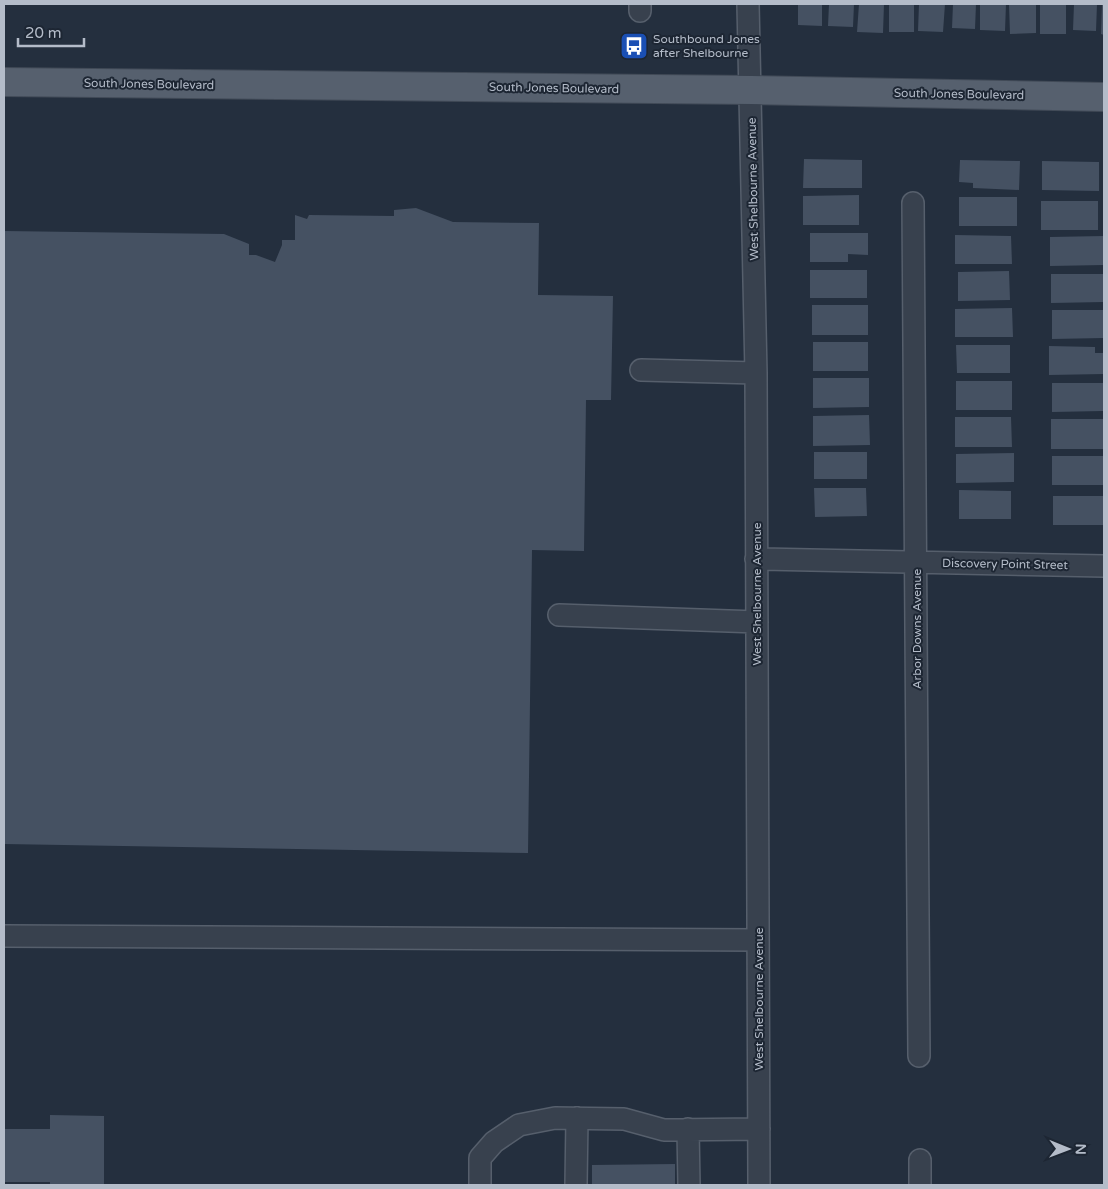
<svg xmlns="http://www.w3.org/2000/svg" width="1108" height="1189" viewBox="0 0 1108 1189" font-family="'Varela Round',sans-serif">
<rect width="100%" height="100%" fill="#242f3e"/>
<path fill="#455162" d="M798,4h24v22l-24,-1z
M829,4h25l-1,23 -25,-1z
M859,4h25l-1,29 -26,-1z
M889,4h25v28h-25z
M919,4h26l-2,28 -25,-1z
M953,4h23l-1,25 -23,-1z
M980,4h26l-1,27 -25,-1z
M1009,4h27v29l-26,1z
M1040,4h26v30h-26z
M1074,4h23l-1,27 -23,-1z
M1102,4h2v31l-3,-1z
M804,159l58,1v28h-59z
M960,160l60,1 -1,29 -46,-2v-5l-14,-1z
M1042,161l57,1v29l-57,-1z
M859,195v30h-56v-29z
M959,197h58v29h-58z
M1041,201h57v29h-57z
M416,208l37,14 86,1 -1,72 75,1 -2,104h-25l-2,151 -52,-1 -4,303 -524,-9v-613l220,3 25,10v11h7l19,7 7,-17v-5h13v-25l12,4 2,-4 85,1v-6z
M810,233h58v22l-20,-1v8h-38z
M955,235l56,1 1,28h-57z
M1104,236v29l-54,1v-29z
M810,270h57v28h-57z
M1009,271l1,29 -52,1v-29z
M1051,274h52l1,28 -53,1z
M812,305h56v30h-56z
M1012,308l1,29h-58v-28z
M1052,310h52v28l-52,1z
M813,342h55v29h-55z
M956,345h54v28h-53z
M1049,346l46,1v6h9v21l-55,1z
M813,378h56v29l-56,1z
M956,381h56v29h-56z
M1052,383h51v28l-51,1z
M869,415l1,30 -57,1v-30z
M955,417h56l1,30h-57z
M1051,419h53v30h-53z
M814,452h53v27h-53z
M1014,453v29l-58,1v-29z
M1052,456h52v29h-52z
M814,488h52l1,28 -52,1z
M959,490l52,1v28h-52z
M1053,496h51v29h-51z
M50,1115l54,1v69h-54v-3h-46v-53h46z
M675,1164v21h-83v-20z"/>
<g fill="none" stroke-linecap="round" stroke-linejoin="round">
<defs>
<path id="minor" d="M640,4v7
M748,4l8,369 3,812
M913,203l6,853
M641,370l115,3
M756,559l348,7
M559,615l198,7
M4,936l754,4
M688,1129l1,56
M920,1160v25
M480,1185v-27l14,-16 25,-17 36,-7 69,1 40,11 95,-1
M576,1185l1,-67"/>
<path id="major" d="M4,82l747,8 353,7"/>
</defs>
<use href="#minor" stroke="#565f6c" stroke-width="24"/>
<use href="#major" stroke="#414a57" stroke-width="30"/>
<use href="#minor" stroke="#38414e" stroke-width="21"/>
<use href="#major" stroke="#56606e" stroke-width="28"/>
</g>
<defs>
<symbol id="bus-square" viewBox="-11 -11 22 22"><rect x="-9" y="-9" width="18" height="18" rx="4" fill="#1a4fb4" stroke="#1d2633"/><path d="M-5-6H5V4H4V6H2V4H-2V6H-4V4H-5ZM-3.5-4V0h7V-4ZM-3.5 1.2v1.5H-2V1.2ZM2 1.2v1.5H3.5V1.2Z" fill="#fff"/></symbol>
</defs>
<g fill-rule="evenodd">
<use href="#bus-square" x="618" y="30" width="32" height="32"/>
</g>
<g text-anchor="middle" stroke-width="4" stroke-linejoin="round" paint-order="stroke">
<g font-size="12" fill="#b4bcc9" stroke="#1d2633" text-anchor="start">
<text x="653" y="43">Southbound Jones<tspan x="653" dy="14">after Shelbourne</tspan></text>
</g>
<g font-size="12" fill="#b4bcc9" stroke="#1d2633">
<text transform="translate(149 84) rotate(1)" y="4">South Jones Boulevard</text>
<text transform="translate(554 88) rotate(1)" y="4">South Jones Boulevard</text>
<text transform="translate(959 94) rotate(1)" y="4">South Jones Boulevard</text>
<text transform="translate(753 189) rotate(-91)" y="4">West Shelbourne Avenue</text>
<text transform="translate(1005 564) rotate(1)" y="4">Discovery Point Street</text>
<text transform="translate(757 594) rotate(-90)" y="4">West Shelbourne Avenue</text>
<text transform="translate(917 629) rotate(-90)" y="4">Arbor Downs Avenue</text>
<text transform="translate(759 999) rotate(-90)" y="4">West Shelbourne Avenue</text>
</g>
</g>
<rect width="1108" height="1189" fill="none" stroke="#b4bcc9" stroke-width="10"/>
<g transform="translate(1068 1149) rotate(91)" stroke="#1d2633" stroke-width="4" paint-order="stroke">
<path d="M0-4L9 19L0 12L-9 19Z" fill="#b4bcc9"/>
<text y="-8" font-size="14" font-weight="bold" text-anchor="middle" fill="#b4bcc9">N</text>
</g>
<path d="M18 38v8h66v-8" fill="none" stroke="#b4bcc9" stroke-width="2.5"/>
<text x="25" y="38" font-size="15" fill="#b4bcc9" stroke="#1d2633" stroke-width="4" paint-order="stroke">20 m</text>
</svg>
